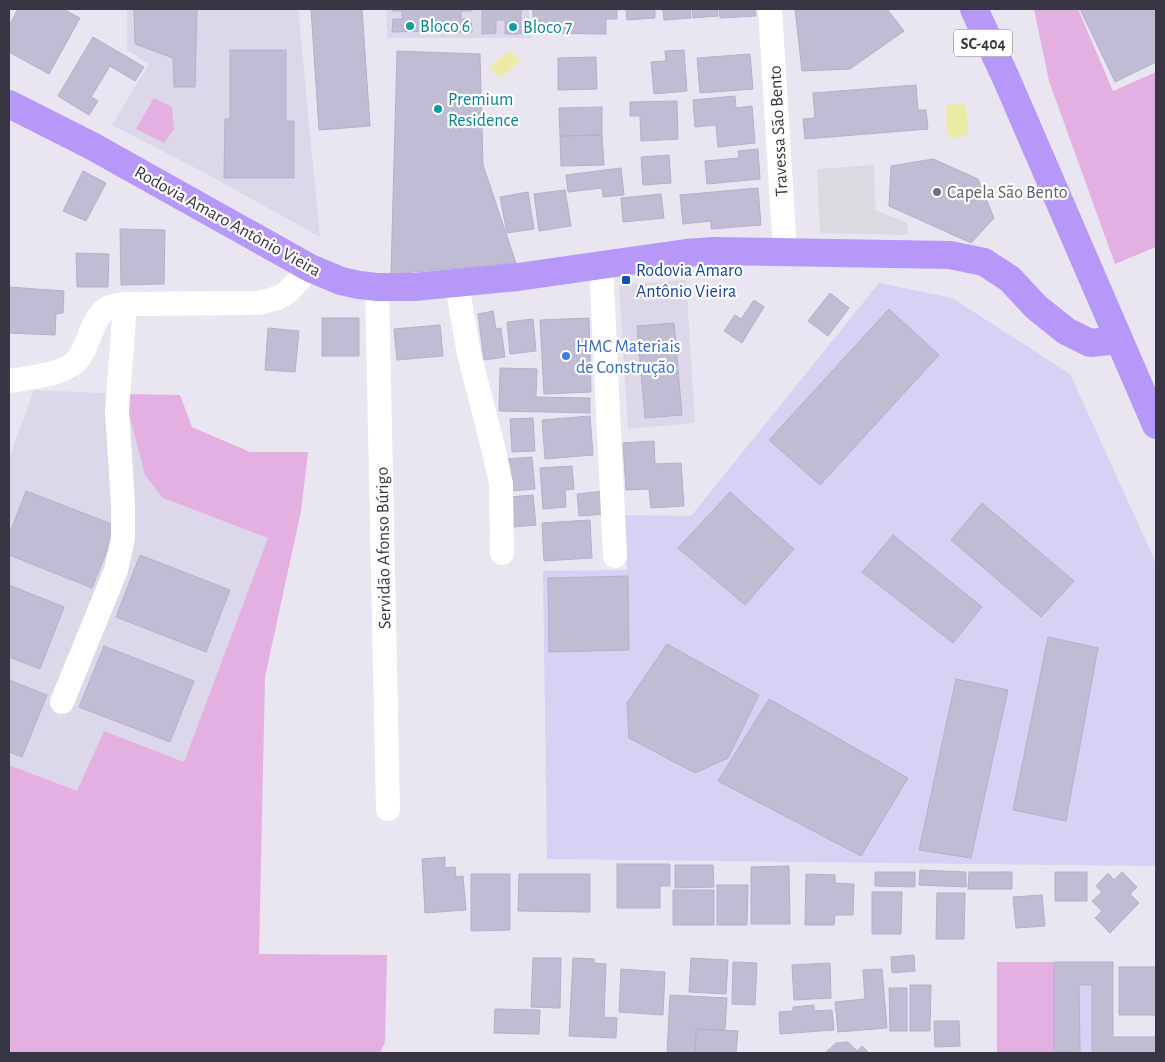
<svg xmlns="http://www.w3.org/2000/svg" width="1165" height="1062" viewBox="0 0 1165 1062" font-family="'Alegreya Sans',sans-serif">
<rect width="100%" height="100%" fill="#e9e6f2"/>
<path fill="#ddd8e9" d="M127,9h171l22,228 -115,-64 -93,-48 37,-61 -22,-14z
M386,9h143l2,29h-144z
M686,280l9,143 -67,6 -9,-144z
M34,390l90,4 39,104 105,40 -84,224 -80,-31 -27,61 -68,-27v-307z"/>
<path fill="#d7d1f3" d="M879,283l73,15 118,76 86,189v303l-609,-7 -4,-288 84,-1 -3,-55 67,1z
M1054,962h59v75h43v16h-102z"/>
<path fill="#e4b0e2" d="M1034,9h44l35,82 43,-19v175l-41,17 -66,-183z
M154,98l18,9 2,22 -10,14 -28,-14z
M124,394l56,1 12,32 58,25h58l-7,59 -36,166 -6,277 128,1 -2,87 -5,11h-371v-288l68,26 27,-60 80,31 84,-224 -105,-40 -18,-23z
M997,962h57v91h-57z"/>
<path fill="#dbdae0" d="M874,165l1,45 32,13 1,12 -88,-2 -3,-64z"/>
<path fill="#ebeba5" d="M510,50l10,11 -20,17 -11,-11z
M966,104l2,32 -20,2 -3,-33z"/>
<path fill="#c0bcd3" stroke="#b5afcd" d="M18,9h45l17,9 -31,56 -40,-22v-26z
M134,9h63l-2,78h-21l-1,-29 -38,-14z
M311,9h51l8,117 -51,4z
M393,9h78v2h-10v8h10l1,13h-36v-12h-8l1,11 -37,1 1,-13h9v-8h-9z
M482,9h39v25h-16v-14h-9v13l-14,1z
M533,9h84v10h-11v15l-73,-1z
M626,9h29v9l-28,2z
M663,9h27l1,9 -27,2z
M692,9h25l1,7 -25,2z
M719,9h36l1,7 -36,2z
M795,9h92l17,22 -54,38 -48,2z
M1080,9h76v53l-41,20z
M93,37l51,30 -9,14 -25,-15 -19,31 7,4 -9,14 -31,-19z
M230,50h56v71h8v57h-70l1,-59h5z
M684,50l3,41 -33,3 -3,-32 15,-1 -1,-10z
M397,51l83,3 3,111 33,98 -125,11z
M750,54l3,35 -53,4 -3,-35z
M596,57l1,32 -39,1v-32z
M916,85l2,25h8l2,19 -123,10 -2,-20 12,-1 -2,-25z
M735,96l1,12 16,-2 3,37 -37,4 -2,-22 -21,2 -2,-27z
M677,101l1,38 -37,2 -1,-25h-10v-14z
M602,107v28l-42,1 -1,-28z
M602,135l2,30 -43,1 -1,-30z
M758,149l2,30 -53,5 -2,-23 34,-3 -1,-7z
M669,155l2,28 -28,2 -2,-28z
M933,159l45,20 16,39 -23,25 -82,-37 2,-40z
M621,168l3,27 -21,2 -1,-9 -34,4 -2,-17z
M83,171l23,12 -20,38 -23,-10z
M758,188l3,37 -50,4v-8l-28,3 -3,-29z
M565,190l6,36 -32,5 -5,-37z
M528,192l6,37 -27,4 -7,-36z
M661,194l3,24 -41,4 -2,-24z
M120,229l45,1 -1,54 -43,1z
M76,253l33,1 -1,33h-31z
M9,287l55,4 -1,22 -7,1 -1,21 -46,-2z
M830,293l19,15 -21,28 -20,-15z
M754,300l10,7 -22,36 -18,-12 11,-16 6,4z
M889,309l50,46 -119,130 -51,-45z
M493,311l3,18 5,-1 4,29 -21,3 -6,-46z
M322,318h37v38h-37z
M589,318l2,74 -47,2 -4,-74z
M533,319l3,32 -26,3 -3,-32z
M674,323l8,92 -37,3 -8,-92z
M440,325l3,31 -46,4 -3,-31z
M268,328l31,3 -4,41 -30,-2z
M500,368l37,1 -1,28 54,1v15l-91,-2z
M590,416l3,39 -48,4 -3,-39z
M533,418l2,33 -23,1 -2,-33z
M654,441l1,23 26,-1 3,43 -33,2 -2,-19 -23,1 -3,-47z
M532,457l3,32 -25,2 -3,-32z
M572,466l2,23 -9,1 1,17 -23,2 -3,-41z
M26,491l91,35 -25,62 -83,-33v-20z
M605,491l2,23 -28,2 -2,-22z
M730,492l64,57 -49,56 -67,-57z
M533,495l3,30 -23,2 -3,-30z
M982,503l92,78 -33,36 -90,-77z
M590,520l2,38 -48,3 -2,-38z
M893,535l89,72 -29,36 -91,-71z
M140,555l90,35 -24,62 -90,-35z
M628,576l1,74 -80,2 -1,-74z
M9,585l55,22 -24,62 -31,-12z
M1048,637l50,11 -32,173 -53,-11z
M667,644l92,51 -31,63 -33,15 -66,-35 -2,-35z
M104,646l90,35 -24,61 -91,-35z
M956,679l52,11 -37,168 -52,-8z
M9,680l38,15 -25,62 -13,-5z
M769,699l139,79 -47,78 -143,-75z
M445,857v11l10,-1 1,10 7,-1 3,34 -41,3 -3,-54z
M617,864h53v22h-10v22h-43z
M675,865h38l1,22 -39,1z
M789,866l1,58h-39v-57z
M920,870l46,2v15l-47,-2z
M875,872h40v15l-40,-1z
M969,872h43v17h-44z
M1055,872h32v29h-32z
M1122,872l15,15 -7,7 9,9 -29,30 -15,-15 7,-7 -10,-10 10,-9 -6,-6 12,-13 6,7z
M471,874h39v56l-39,1z
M519,874h71v38l-72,-1z
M806,874l29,1v8l19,1 -1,31h-18l-1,10h-29z
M717,885h31l-1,40h-30z
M673,890h41v35h-41z
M872,892h30l-1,42h-29z
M937,893h28l-1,46h-28z
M1042,895l3,31 -29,2 -3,-31z
M914,955l1,16 -23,2 -1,-16z
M533,958h28l-1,50 -29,-1z
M573,958l21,1v4l12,1 -2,53 13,1 -1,20 -47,-2z
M691,958l37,2 -2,34 -37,-2z
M733,962l24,1 -2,42 -23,-1z
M1054,962h59v75h43v16h-64v-68h-13l1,67h-26z
M830,963l1,35 -37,2 -2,-35z
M1119,967h37v48h-37z
M621,969l44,3 -2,43 -44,-3z
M882,969l5,59 -49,4 -3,-30 30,-3 -2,-29z
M910,985h21l-1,46h-20z
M889,988h18v43h-17z
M670,995l57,3 -2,32 -29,-1 -1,24h-28z
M814,1005v6l18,-1 2,20 -54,4 -1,-22 14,-1v-4z
M495,1009l45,1 -1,24 -45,-1z
M934,1021h25l1,25 -25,1z
M696,1029l42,2 -2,22h-41z
M848,1042l9,9 5,-5 7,7h-44l11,-10z"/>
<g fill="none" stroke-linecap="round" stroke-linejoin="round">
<path stroke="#fff" stroke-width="24" d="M770,9l15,243
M601,265l14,291
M457,284l12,70 25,97 7,33 1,69
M377,287l11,522
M9,381c18,-3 48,-5 64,-17 18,-14 16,-48 37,-57 4,-2 11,-2 15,-3l134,-1 18,-5 11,-6 22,-24
M62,702l54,-132 7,-32v-34l-6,-93 8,-107"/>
<path stroke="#b698f8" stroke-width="28" d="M974,9l32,69 150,347
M9,104l83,42 218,122 31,13 18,4 18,2h37l104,-10 168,-24 28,-2 236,4 34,7 26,17 26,28 30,24 24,12 29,-3"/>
</g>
<g fill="#0f9aa8" stroke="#fff" stroke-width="2">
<circle cx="410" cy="26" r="5"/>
<circle cx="513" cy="27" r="5"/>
<circle cx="438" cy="109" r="5"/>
</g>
<circle fill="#6b7280" stroke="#fff" stroke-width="2" cx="937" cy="192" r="5"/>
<rect fill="#1a4fb4" stroke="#fff" stroke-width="2" x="621" y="275" width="10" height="10" rx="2.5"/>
<circle fill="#3f7fe0" stroke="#fff" stroke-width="2" cx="566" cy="356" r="5"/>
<g text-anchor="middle" stroke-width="4.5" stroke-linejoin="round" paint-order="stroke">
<rect fill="#fff" stroke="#74727c" stroke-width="1" x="954" y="29.5" width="58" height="27" rx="4"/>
<g font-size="16" font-weight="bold" fill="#383544">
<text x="983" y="49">SC-404</text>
</g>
<g font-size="18" fill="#0d838f" stroke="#fff" text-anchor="start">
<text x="420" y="32">Bloco 6</text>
<text x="523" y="33">Bloco 7</text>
<text x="448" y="105">Premium<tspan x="448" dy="21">Residence</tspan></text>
</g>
<g font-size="18" fill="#383544" stroke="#fff">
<text transform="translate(778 131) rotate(-93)" y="6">Travessa São Bento</text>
<text transform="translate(228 221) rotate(29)" y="6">Rodovia Amaro Antônio Vieira</text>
<text transform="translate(383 548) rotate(-91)" y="6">Servidão Afonso Búrigo</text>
</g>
<g font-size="18" fill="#5b616d" stroke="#fff" text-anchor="start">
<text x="947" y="198">Capela São Bento</text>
</g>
<g font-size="18" fill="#164399" stroke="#fff" text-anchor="start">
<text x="636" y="276">Rodovia Amaro<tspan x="636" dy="21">Antônio Vieira</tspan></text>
</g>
<g font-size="18" fill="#366cbe" stroke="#fff" text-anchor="start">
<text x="576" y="352">HMC Materiais<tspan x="576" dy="21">de Construção</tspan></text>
</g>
</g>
<rect width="1165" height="1062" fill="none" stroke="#383544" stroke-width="20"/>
</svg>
